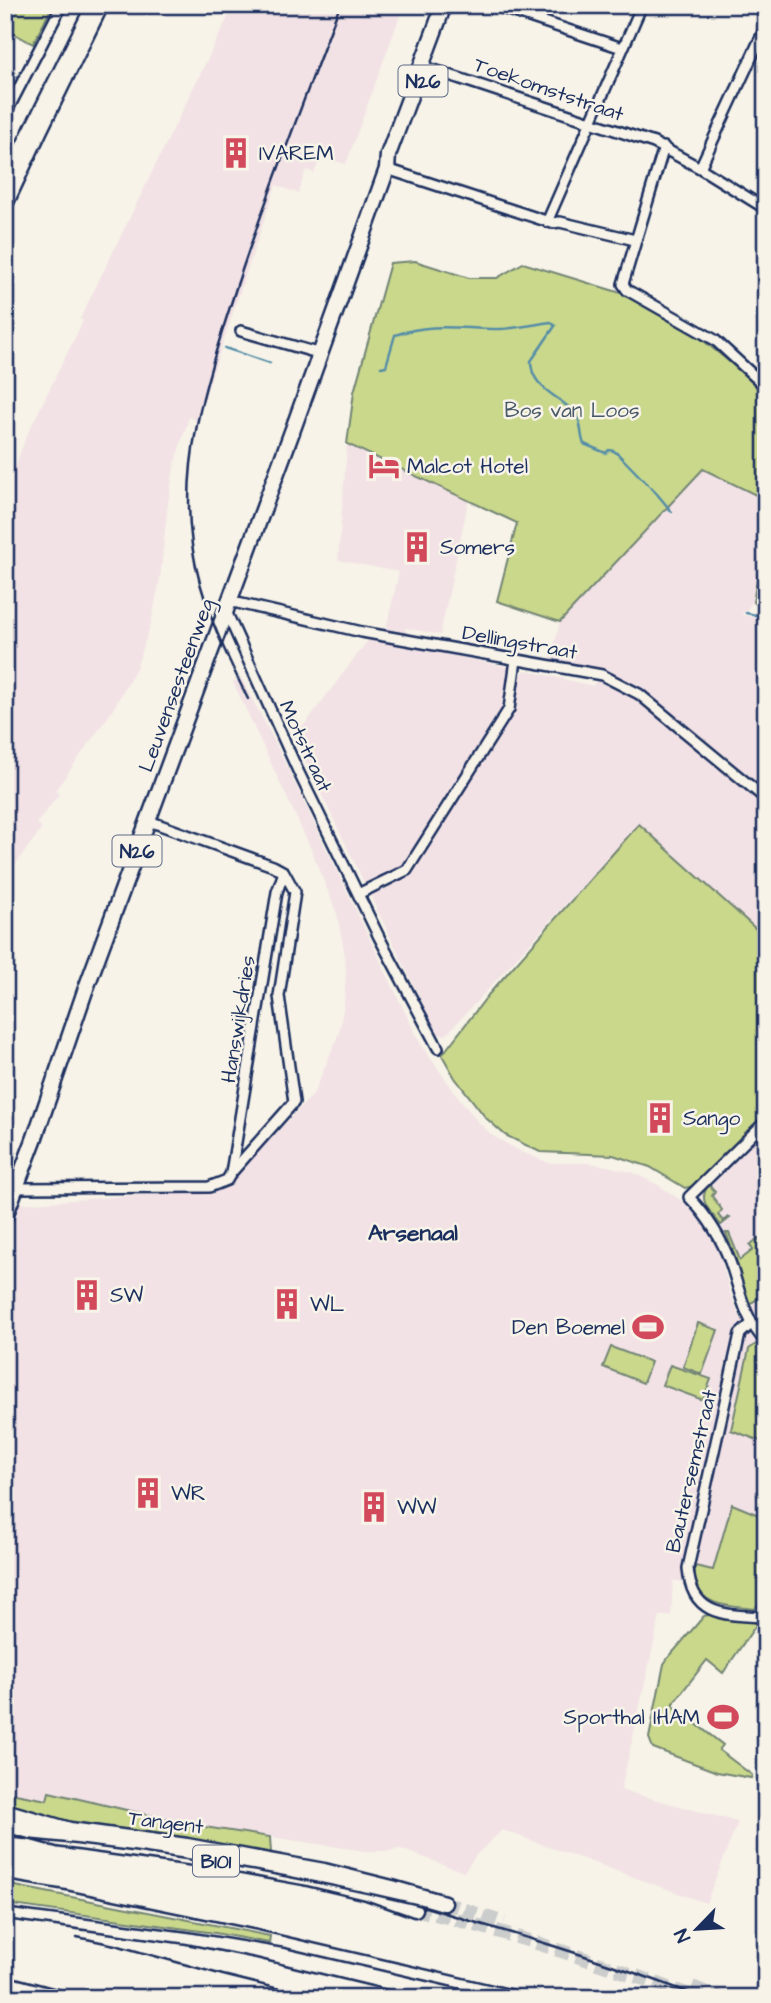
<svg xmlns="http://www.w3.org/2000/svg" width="771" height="2003" viewBox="0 0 771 2003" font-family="'Architects Daughter',sans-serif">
<rect width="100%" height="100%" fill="#f7f3e8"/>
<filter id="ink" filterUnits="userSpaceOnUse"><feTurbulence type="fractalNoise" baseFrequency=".0143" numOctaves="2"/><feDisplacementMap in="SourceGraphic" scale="14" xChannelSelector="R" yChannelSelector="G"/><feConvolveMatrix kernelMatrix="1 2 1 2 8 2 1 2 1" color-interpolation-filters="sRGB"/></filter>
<g filter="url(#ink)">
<path fill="#f2e2e5" d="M234,5h170l-58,159 -25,-7 -7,16 -8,-3 -8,23 -22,-8 -73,217 -5,19 -9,-4 -14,45 -7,41 -8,76 -9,44 -14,43 -25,45 -57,80 4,3 -22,29 5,5 -37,51v-383l21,-59 57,-116 -3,-2z
M391,428l80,61 -31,146 -34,-7 -3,17 105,22 3,5 11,2 3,-4 68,16 7,-12 -50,-13 10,-39 143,-153 63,31v30l-13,72 -11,13 20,3 4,2v318l-127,-114 -193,211 -8,-1 -3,-4 -143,-297 13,-9 64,-85 17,-10 13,-57 -61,-12 9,-114z
M241,678l33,62 146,303 36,51 23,29 14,13 28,16 28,11h40l18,3 27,7 26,13 22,15 15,15 12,15 11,24 10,38 11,27 6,-13 -41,-97 -5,-16 4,-9 54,-52 1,11 6,4v444l-12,17 -35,-5 -18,-10 -6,-12 -22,-1 -2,35h-11l-39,174 117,32 -32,81 -204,-73 -26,25 -12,17 -64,-23 -12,2h-24l-173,-26 -142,-33 -2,8 -42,-8v-547l14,-41 201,-15 93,-94 26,-62 5,-30 2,-33 -2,-20 -7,-36 -26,-65 -78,-167z"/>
<path fill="#cad88b" stroke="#728474" stroke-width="2" d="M5,5h48l-20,39 -28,-15z
M415,261l54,17h28l26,-15 98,30 78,44 67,55v108l-63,-31 -143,153 -63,-21 20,-78 -170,-79 7,-52 36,-129z
M766,530v81l-13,-9z
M639,824l127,114v178l-72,70 -9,2 -35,-21 -37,-12 -73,-3 -35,-17 -19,-17 -31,-40 -13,-23 47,-61z
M709,1185l6,6 -3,5 10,14 -4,5 5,6 5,-4 2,1 -9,7c-10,-12 -25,-25 -12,-40z
M726,1233h3l11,27 13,-10 -3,-5 8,-7 8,8v15h-3l-3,25 5,1 -5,11 -13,7 -10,-43z
M698,1323l20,7 -16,44 -19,-7z
M756,1344l10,11v88l-35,-13 18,-81z
M611,1347l40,15 -8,21 -40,-16z
M670,1365l41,14 -8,21 -41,-15z
M732,1504l34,14v74l-11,17c-20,-3 -53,-1 -59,-26 -2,-5 -1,-12 -1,-17l18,4z
M713,1614l42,7 1,4 -33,48 -16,-13 -35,45 51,40 -4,5 33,25 -1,3 -34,-6 -64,-24 -4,-10 15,-74 4,-6 36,-42z
M5,1792l42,8 2,-8 142,33 79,12 1,16 -102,-16 -164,-9z
M5,1884l265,52 -1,7 -54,-10 -210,-29z"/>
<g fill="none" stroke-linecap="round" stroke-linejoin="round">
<path stroke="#558da8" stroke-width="2.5" d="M225,348l45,15
M381,367l5,-1 9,-31c37,-13 65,-6 102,-6 18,0 37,-5 54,-7l4,4 -24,35c0,29 31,35 46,55 5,8 3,19 7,28l22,9 3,-3 5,1 6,5 37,38 15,18
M746,613l20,4"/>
<path stroke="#cbcccc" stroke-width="14" stroke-dasharray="14 7" stroke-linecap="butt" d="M444,1903l60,20
M415,1909c96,23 190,56 283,89
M692,1987l28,11"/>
<defs>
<path id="minor" d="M493,5l129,43
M422,66l232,77 46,25 66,41
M5,115l57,-110
M664,147l-41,137 4,6 88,50 51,47
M700,168l66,-142
M387,169l165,54 8,-1 75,18
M547,222l95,-217
M241,331l80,23
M229,601l133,31 240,43 37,19 127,105
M226,611l72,160 81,166 59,111
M149,821l124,45 11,6 -7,20 -46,281 63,-71 -15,-106 16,-104 -11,-20
M358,894l49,-24 102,-161 7,-49
M766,1121l-77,76c18,19 32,40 41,65 10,28 14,58 36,80
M5,1186l10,2 194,-1 18,-7 4,-7
M752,1323l-12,11 -52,234c3,49 38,47 78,49
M5,1981l64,17"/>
<path id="primary" d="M5,1216l29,-76 51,-149 208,-562 94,-260 1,-14 56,-150"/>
<path id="trunk" d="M5,1811l65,19 117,16 137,25 68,17 52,15
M5,1824l54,15 151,21 94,17 63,15 48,17"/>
</defs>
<use href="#minor" stroke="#1b2f5e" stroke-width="14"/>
<use href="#primary" stroke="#1b2f5e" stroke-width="19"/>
<use href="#trunk" stroke="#1b2f5e" stroke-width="19"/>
<use href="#minor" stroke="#f7f3e8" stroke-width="9"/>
<use href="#primary" stroke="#f7f3e8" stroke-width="14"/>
<use href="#trunk" stroke="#f7f3e8" stroke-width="14"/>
<path stroke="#1b2f5e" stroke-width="2.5" d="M5,165l80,-160
M5,224l42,-90 63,-129
M248,699c-25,-50 -48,-99 -56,-154 -13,-91 18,-175 45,-260 31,-94 68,-187 103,-280
M5,1837c138,12 275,35 410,67 25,7 51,16 76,23 72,21 142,44 212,71
M5,1880l60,10 193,40 291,68
M5,1908l184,24 96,16 215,50
M5,1919l181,25 70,14 165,40
M77,1937l38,8 108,30 93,23
M306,1991l30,7"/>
</g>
</g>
<defs>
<symbol id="building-bare" viewBox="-9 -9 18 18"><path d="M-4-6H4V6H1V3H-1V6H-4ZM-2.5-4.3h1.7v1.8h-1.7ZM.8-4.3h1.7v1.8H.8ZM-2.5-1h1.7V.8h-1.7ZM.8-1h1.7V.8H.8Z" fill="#d1495b" stroke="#f7f3e8" stroke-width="2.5" paint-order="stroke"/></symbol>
<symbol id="hotel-bare" viewBox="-9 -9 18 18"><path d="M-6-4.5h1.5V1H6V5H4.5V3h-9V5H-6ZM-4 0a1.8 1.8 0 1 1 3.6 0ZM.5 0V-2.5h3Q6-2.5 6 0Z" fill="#d1495b" stroke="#f7f3e8" stroke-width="2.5" paint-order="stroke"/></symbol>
<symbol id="stadium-bare" viewBox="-9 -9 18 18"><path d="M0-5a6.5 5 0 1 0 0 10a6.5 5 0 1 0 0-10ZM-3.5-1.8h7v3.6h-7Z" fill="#d1495b" stroke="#f7f3e8" stroke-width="2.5" paint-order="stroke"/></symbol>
</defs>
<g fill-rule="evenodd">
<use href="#building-bare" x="214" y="131" width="44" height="44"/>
<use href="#hotel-bare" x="362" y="444" width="44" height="44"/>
<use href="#building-bare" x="395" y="525" width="44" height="44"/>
<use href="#building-bare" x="638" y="1096" width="44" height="44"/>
<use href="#building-bare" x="65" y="1273" width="44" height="44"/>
<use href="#building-bare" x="265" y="1282" width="44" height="44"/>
<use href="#stadium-bare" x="626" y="1305" width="44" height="44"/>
<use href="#building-bare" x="126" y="1471" width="44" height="44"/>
<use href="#building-bare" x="352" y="1485" width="44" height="44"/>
<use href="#stadium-bare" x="701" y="1695" width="44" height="44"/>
</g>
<g text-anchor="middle" stroke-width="5" stroke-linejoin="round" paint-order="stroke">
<g fill="#f7f3e8" stroke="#5d6a87" stroke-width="2">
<rect x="398.5" y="65.5" width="49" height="31" rx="5"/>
<rect x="112.5" y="835.5" width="49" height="31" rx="5"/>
<rect x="193" y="1845.5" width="46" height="31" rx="5"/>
</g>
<g font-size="19" font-weight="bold" fill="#1b2f5e">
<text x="423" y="88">N26</text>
<text x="137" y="858">N26</text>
<text x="216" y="1868">B101</text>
</g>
<g font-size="21" fill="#1b2f5e" stroke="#f7f3e8">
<text transform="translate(549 89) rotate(19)" y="7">Toekomststraat</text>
<text transform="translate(520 642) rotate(10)" y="7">Dellingstraat</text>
<text transform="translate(176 685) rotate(-70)" y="7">Leuvensesteenweg</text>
<text transform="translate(306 746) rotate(65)" y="7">Motstraat</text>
<text transform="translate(238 1019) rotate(-81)" y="7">Hanswijkdries</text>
<text transform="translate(691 1471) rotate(-77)" y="7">Bautersemstraat</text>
<text transform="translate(166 1822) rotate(7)" y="7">Tangent</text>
</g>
<g font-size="21" fill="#1b2f5e" stroke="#f7f3e8" text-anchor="start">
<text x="259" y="160">IVAREM</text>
<text x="407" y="473">Malcot Hotel</text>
<text x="440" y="554">Somers</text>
<text x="683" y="1125">Sango</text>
<text x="110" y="1302">SW</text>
<text x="310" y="1311">WL</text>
<text x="625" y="1334" text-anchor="end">Den Boemel</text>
<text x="171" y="1500">WR</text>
<text x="397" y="1514">WW</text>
<text x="700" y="1724" text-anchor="end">Sporthal IHAM</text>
</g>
<g font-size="21" fill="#475969" stroke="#f7f3e8">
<text x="572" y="417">Bos van Loos</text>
</g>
<g font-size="23" font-weight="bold" fill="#1b2f5e" stroke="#f7f3e8">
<text x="413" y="1240">Arsenaal</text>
</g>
</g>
<rect width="771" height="2003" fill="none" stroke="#f7f3e8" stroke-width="28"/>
<rect x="14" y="14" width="743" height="1975" fill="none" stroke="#1b2f5e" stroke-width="2.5" filter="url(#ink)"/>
<g transform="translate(697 1929) rotate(245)" stroke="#f7f3e8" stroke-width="5" paint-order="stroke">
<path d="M0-5L12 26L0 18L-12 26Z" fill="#1b2f5e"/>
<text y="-10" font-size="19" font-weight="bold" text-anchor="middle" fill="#1b2f5e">N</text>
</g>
</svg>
